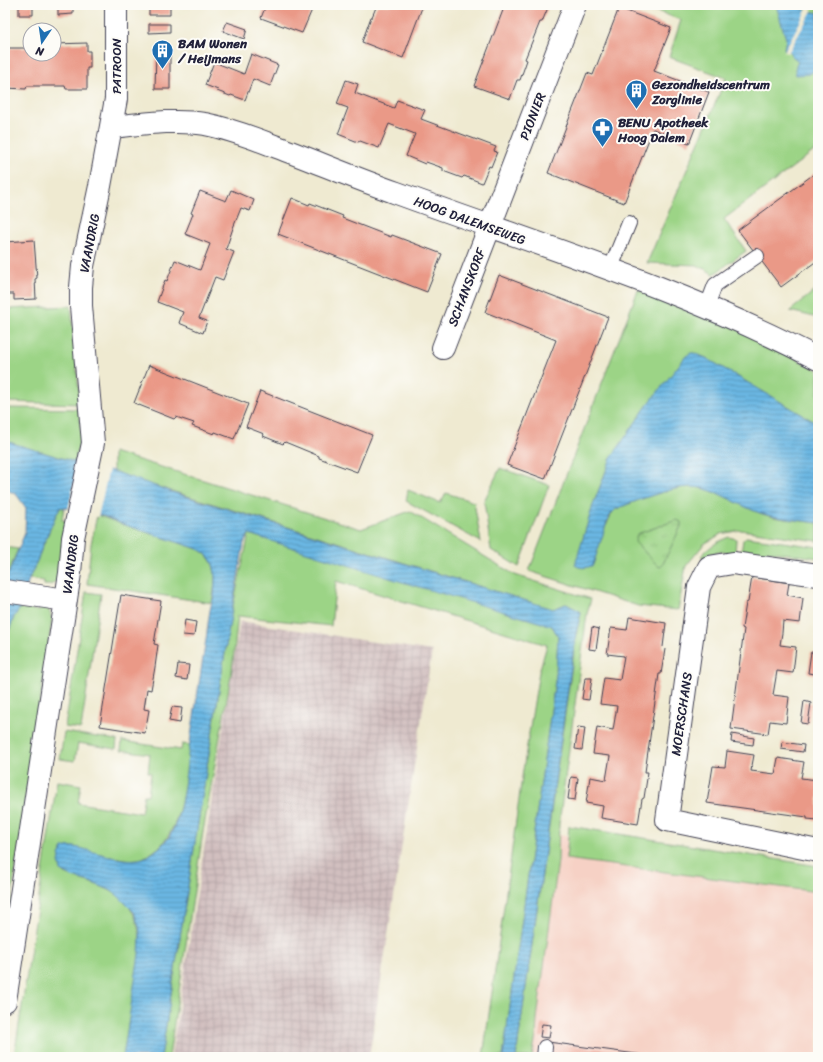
<svg xmlns="http://www.w3.org/2000/svg" width="823" height="1062" viewBox="0 0 823 1062" font-family="Sriracha,sans-serif">
<defs>
<pattern id="industrial-grid" width="8" height="8" patternUnits="userSpaceOnUse"><rect width="8" height="8" fill="#d1bfbf"/><path d="M0 4h8M4 0v8" fill="none" stroke="#b3a4a5"/></pattern>
<pattern id="park-tufts" width="24" height="20" patternUnits="userSpaceOnUse"><rect width="24" height="20" fill="#9cd486"/><path d="M3 7l-1-3M5 7V3M7 7l1-3M15 17l-1-3M17 17v-4M19 17l1-3" fill="none" stroke="#86b675"/></pattern>
<pattern id="water-rules" width="6" height="5" patternUnits="userSpaceOnUse"><rect width="6" height="5" fill="#6ab7e3"/><path d="M0 2.5h6" fill="none" stroke="#5794b9"/></pattern>
</defs>
<rect width="100%" height="100%" fill="#fdfcf7"/>
<filter id="ink" filterUnits="userSpaceOnUse"><feTurbulence type="fractalNoise" baseFrequency=".025" numOctaves="2"/><feDisplacementMap in="SourceGraphic" scale="8" xChannelSelector="R" yChannelSelector="G"/><feConvolveMatrix kernelMatrix="1 2 1 2 8 2 1 2 1" color-interpolation-filters="sRGB"/></filter>
<filter id="wash" filterUnits="userSpaceOnUse"><feTurbulence type="fractalNoise" baseFrequency=".012" numOctaves="4" result="noise"/><feDisplacementMap in="SourceGraphic" scale="16" xChannelSelector="R" yChannelSelector="G"/><feGaussianBlur stdDeviation="0.9" result="paint"/><feColorMatrix in="noise" values="0 0 0 0 0 0 0 0 0 0 0 0 0 0 0 0 0 1.4 0 .05"/><feComposite in="paint" operator="in"/></filter>
<g filter="url(#wash)">
<rect width="100%" height="100%" fill="#efead1"/>
<path fill="#f6d1c5" d="M535,831l283,47v179h-314z"/>
<path fill="url(#industrial-grid)" d="M240,621l192,30 -63,406h-198z"/>
<path fill="#9cd486" stroke="#5f7b60" d="M640,5h174l4,2v141l-94,71 22,32 -32,23 -17,-9 -50,-2 79,-185 -57,-21 12,-37z
M818,288v30l-28,-7z
M638,290l92,35 88,45v54l-112,-66 -12,-5 -83,105 -18,47 -10,34 23,-13 6,-13 4,-4c17,-7 55,-22 73,-22 25,-1 51,20 74,27 17,6 37,6 55,9v18l-77,-11 -20,4 -17,10 -18,22 -8,44 -40,-4 -109,-35z
M71,306l9,98 -75,-2 1,-93z
M5,408l74,1 2,26 -6,27 -70,-21z
M113,452l248,77 49,-18 105,64 76,24 -4,15 -28,210 -1,37 -21,158 -1,17 -4,21h-16l61,-427 4,-17 -3,-3 -12,-6 -13,5 -417,-129 -23,-9z
M500,468l49,17 -30,82 -28,-17 -7,-49z
M408,490l32,13 6,-10 28,9 7,40 -75,-41z
M61,507h3l-2,13 4,1 -7,55c-3,7 -8,10 -15,9v-4l-15,-2 27,-64z
M97,515l22,8 79,26c23,13 17,33 14,54l-125,-19 4,-40z
M249,534l303,92 6,10 -2,38 -53,383h-20l40,-287 16,-98 8,-27 -211,-64 -5,45 -93,-10 -6,54 -29,162 -34,225h-8l70,-442z
M729,537l7,2 -1,14c-12,-1 -22,-3 -32,5l-2,-2c8,-9 17,-15 28,-19z
M746,537l72,10v11l-52,-7 -1,7 -24,-4 2,-14z
M5,547l13,2 -11,27h-2z
M86,592l15,2 -20,135 -16,-2z
M41,607l8,3 3,9 -43,296 -4,3v-276l9,-25 6,-9 20,3z
M64,732l53,8 -1,9 -38,-6 -3,18 -15,-2z
M122,741l59,9 1,-6 8,1c-6,34 -6,86 -37,107 -5,3 -10,7 -16,7 -13,2 -24,-3 -36,-5 -13,-1 -27,-1 -40,-1l-2,2 1,2 5,17c17,7 36,10 51,20 11,8 19,19 22,32 5,19 0,40 -3,58 -4,24 -8,49 -12,73h-109l43,-276 24,4 -3,18 63,10 3,-18h4l3,-22 -3,-1 2,-18 -29,-4z
M569,826l249,40v26l-252,-33z"/>
<path fill="url(#park-tufts)" stroke="#5f7b60" d="M677,520l4,2v4l-19,40 -3,1 -24,-25 2,-8z"/>
<path fill="url(#water-rules)" stroke="#466c8f" d="M776,5h22l4,4 16,4v54l-8,7 -14,1 -1,-6 3,-8 -7,-6 -1,-3 -6,-3 2,-10z
M691,353h3l12,5 112,66v99c-18,-3 -37,-4 -55,-9 -23,-7 -49,-28 -74,-27 -18,0 -56,15 -73,22l-4,4 -4,6 -15,46c-5,3 -13,4 -18,0l18,-60 18,-47 35,-51 40,-51z
M5,441l70,21 38,9 62,22 378,116 13,-5 12,6 3,3 -5,20 -60,424h-13l53,-383 2,-38 -6,-10 -153,-45 -150,-47 -5,9 -13,72 -70,442h-38l16,-103 1,-18 -1,-9 -5,-15 -17,-17 -7,-5 -20,-8 -18,-5 -11,-6 -2,-9 1,-5 -1,-1 4,-8c15,-8 59,22 85,8 9,-6 19,-14 24,-24 10,-20 13,-53 16,-77 6,-39 12,-78 18,-116 2,-12 3,-32 8,-42 1,-21 5,-37 -16,-48l-79,-26 -16,-7 -42,-9 -5,8 -14,32 -4,12 -9,20 -9,29 -6,9 -9,25v-60l20,-49 1,-25 -10,-14 -11,-5z"/>
<path fill="#efead1" d="M808,7l5,2 -25,44 -4,-1z
M79,461l30,8 -11,48 -30,-7z"/>
<g id="blocks">
<path fill="#ea9987" d="M19,5h14v10h-14z
M58,5h15v9l-15,1z
M266,5h48l-12,28 -41,-15z
M377,5h46l-20,53 -41,-16 9,-25h1z
M505,5h44l-7,17h-2l-15,37 2,1 -7,20h-3l-7,19 -36,-13z
M149,6h21v9h-21z
M619,8l52,20 -17,43 55,21 -20,52 -36,-15 -29,74 -76,-30 39,-100 6,2z
M227,22l20,7 -3,10 -21,-8z
M149,24h21v8l-21,1z
M87,43v8h3v17h-3v21h-21l-1,-3h-38l-1,3 -21,-1v-40h20v-4h5v10h24v-10z
M156,51h14v38h-15z
M251,54l27,11 -8,21 -17,-7 -8,21 -14,-5 -1,1 -13,-5 1,-1 -13,-5 9,-23 30,12z
M346,80l12,4 -3,9 39,15 3,-8 28,10 -4,9 75,28 -2,4 3,1 -6,15 -2,-1 -7,17 -18,-7 -2,2 -19,-7v-3l-17,-6 -1,2 -19,-8 9,-22 -26,-10 -10,24 -19,-7 -2,1 -20,-8 10,-26 -11,-4z
M818,171v89l-37,27 -43,-57z
M231,190l23,10 -4,11 -9,-3 -8,20 -7,21 8,3 -11,28 -8,-3 -16,41 8,3 -4,12 -24,-10 4,-11 -26,-10 8,-22 2,1 8,-21 25,10 10,-26 -25,-10 8,-20 -2,-1 9,-22 26,10z
M292,198l17,7 1,-2 33,13 -1,2 49,19 1,-2 50,19 -15,38 -149,-58z
M34,240l3,38 -2,1 1,20 -22,1v-6h-9v-52z
M499,275l109,42 -63,162 -38,-14 49,-125 -71,-28z
M149,365l99,39 -14,35 -19,-7 -1,2 -22,-8 2,-3 -18,-6 -2,2 -40,-16z
M260,391l112,44 -15,37 -38,-14v-2l-34,-14 -2,2 -20,-8 1,-2 -18,-7z
M752,577l37,6 -2,12 16,3 -3,25 -17,-2 -1,12 -2,12 16,2 -3,26 -16,-2 -4,24 16,2 -3,26 -16,-2 -2,13 -37,-5 13,-100 -2,-1 4,-25 2,-1z
M121,595l40,6 -7,43 4,1 -3,22 -4,23 -4,-1 -3,20 5,1 -4,23 -45,-7z
M629,617l37,6 -3,24 2,2 -4,25h-2l-14,98h3l-4,26 -2,1 -4,25 -37,-6 2,-12 -17,-3 4,-26 16,3 4,-24 -17,-2 4,-27 16,3 4,-24 -17,-2 4,-26 16,2 4,-24 -17,-2 4,-26 16,2z
M185,620l11,2 -2,14 -11,-1z
M592,627l7,2 -3,21 -7,-1z
M811,652l7,1 -3,21 -7,-1z
M178,664l11,1 -2,15 -11,-2z
M585,678h7l-3,22 -7,-1z
M804,701l7,2 -3,21 -7,-1z
M172,707l10,1 -2,15 -11,-2z
M578,727l7,1 -3,22 -7,-1z
M732,734l22,4 -1,7 -22,-3z
M782,742l22,3 -1,7 -22,-3z
M727,751l27,4 -3,16 24,3 3,-16 26,4 -3,16 17,2v40l-11,-1v-2l-100,-14 6,-37 12,1z
M571,777l7,1 -3,22 -7,-1z
M542,1024l9,1 -2,13 -9,-1z
M548,1042l103,14v1h-105z"/>
</g>
</g>
<g filter="url(#ink)">
<use href="#blocks" fill-opacity="0" stroke="#414052" stroke-width="1"/>
<g fill="none" stroke-linecap="round" stroke-linejoin="round">
<defs>
<path id="lane" d="M610,270l19,-47
M707,306l8,-21 42,-29
M544,1057l1,-10"/>
<path id="street" d="M111,127c31,-3 64,-8 94,-3 25,5 49,14 72,23 40,15 80,32 120,46 142,52 287,96 421,166
M443,348l132,-343
M818,575l-85,-12 -24,4 -10,20 -32,233 151,31
M5,591l61,9
M5,1001l65,-428 3,-35 20,-95 -12,-137v-19l2,-21 17,-80 16,-87v-94"/>
</defs>
<use href="#lane" stroke="#414052" stroke-width="16"/>
<use href="#street" stroke="#414052" stroke-width="24"/>
<use href="#lane" stroke="#fff" stroke-width="14"/>
<use href="#street" stroke="#fff" stroke-width="22"/>
</g>
</g>
<defs>
<symbol id="building-pin" viewBox="-11 -11 22 30"><path d="M0 17L-7.5 6A9.5 9.5 0 1 1 7.5 6Z" fill="#1f6fb2" stroke="#fdfcf7"/><path d="M-4-6H4V6H1V3H-1V6H-4ZM-2.5-4.3h1.7v1.8h-1.7ZM.8-4.3h1.7v1.8H.8ZM-2.5-1h1.7V.8h-1.7ZM.8-1h1.7V.8H.8Z" fill="#fff"/></symbol>
<symbol id="pharmacy-pin" viewBox="-11 -11 22 30"><path d="M0 17L-7.5 6A9.5 9.5 0 1 1 7.5 6Z" fill="#1f6fb2" stroke="#fdfcf7"/><path d="M-2-6h4v4h4v4h-4v4h-4v-4h-4v-4h4Z" fill="#fff"/></symbol>
</defs>
<g fill-rule="evenodd">
<use href="#building-pin" x="150" y="38" width="25" height="34"/>
<use href="#building-pin" x="624" y="78" width="25" height="34"/>
<use href="#pharmacy-pin" x="590" y="116" width="25" height="34"/>
</g>
<g text-anchor="middle" stroke-width="4" stroke-linejoin="round" paint-order="stroke">
<g font-size="13" font-weight="bold" fill="#22223b" stroke="#fdfcf7" text-anchor="start">
<text x="178" y="48">BAM Wonen<tspan x="178" dy="15">/ Heijmans</tspan></text>
<text x="652" y="89">Gezondheidscentrum<tspan x="652" dy="15">Zorglinie</tspan></text>
<text x="618" y="127">BENU Apotheek<tspan x="618" dy="15">Hoog Dalem</tspan></text>
</g>
<g font-size="13" fill="#22223b" stroke="#fdfcf7">
<text transform="translate(116 66) rotate(-90)" y="5">PATROON</text>
<text transform="translate(532 116) rotate(-69)" y="5">PIONIER</text>
<text transform="translate(470 220) rotate(20)" y="5">HOOG DALEMSEWEG</text>
<text transform="translate(89 243) rotate(-79)" y="5">VAANDRIG</text>
<text transform="translate(466 287) rotate(-69)" y="5">SCHANSKORF</text>
<text transform="translate(70 564) rotate(-83)" y="5">VAANDRIG</text>
<text transform="translate(681 714) rotate(-82)" y="5">MOERSCHANS</text>
</g>
</g>
<rect width="823" height="1062" fill="none" stroke="#fdfcf7" stroke-width="20"/>
<g transform="translate(42 42) rotate(193)"><circle r="19" fill="#fdfcf7" stroke="#a5a5ac"/>
<path d="M0-3L7 15L0 10L-7 15Z" fill="#1f6fb2"/>
<text y="-6" font-size="11" font-weight="bold" text-anchor="middle" fill="#22223b">N</text>
</g>
</svg>
